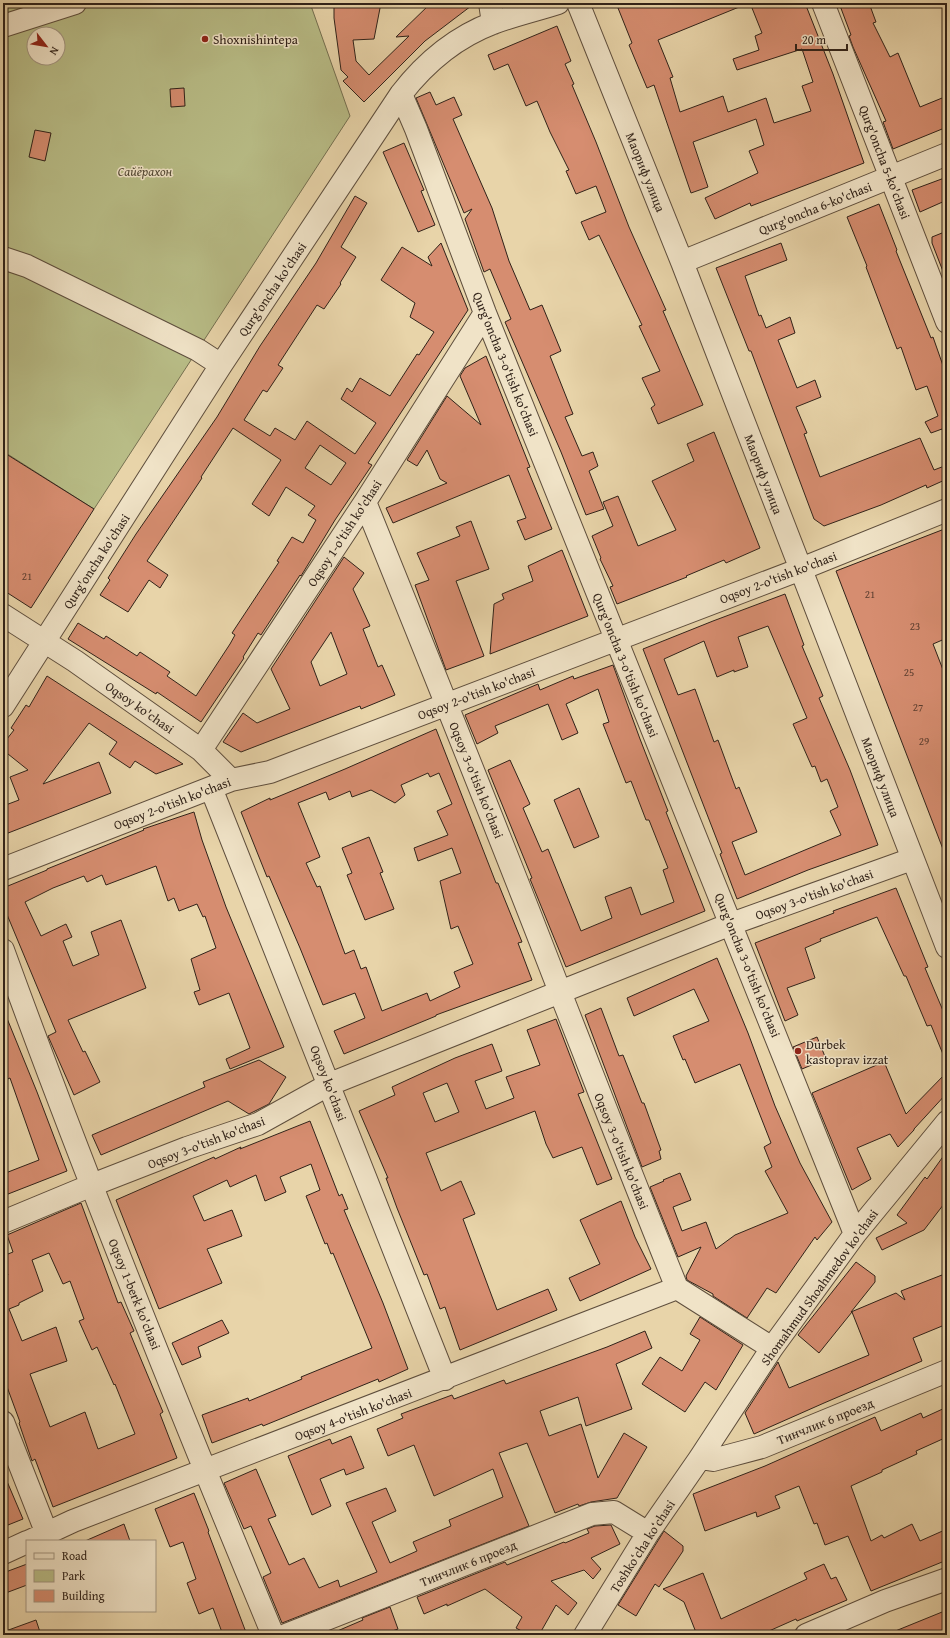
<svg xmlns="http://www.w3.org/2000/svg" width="950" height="1638" viewBox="0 0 950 1638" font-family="'Gentium Book Plus',serif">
<rect width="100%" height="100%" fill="#e8d4a9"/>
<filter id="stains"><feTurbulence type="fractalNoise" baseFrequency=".005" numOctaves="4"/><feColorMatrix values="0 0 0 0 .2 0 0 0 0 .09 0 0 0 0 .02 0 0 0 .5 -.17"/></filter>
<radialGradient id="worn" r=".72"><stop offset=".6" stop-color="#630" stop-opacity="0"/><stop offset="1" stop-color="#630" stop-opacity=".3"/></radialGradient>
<path fill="#b8bc86" stroke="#746f50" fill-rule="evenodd" d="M3,3h307l40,113 -256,393 -85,-54 -6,-3zM34,34h24v24h-24z"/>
<path fill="#d68d70" stroke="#302219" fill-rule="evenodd" d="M334,3h47l-7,36 -21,1 3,21 13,14 40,-39 -13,1 35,-34h44l-50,38 -61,61 -21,-21 5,-4 -7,-7 -7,-52z
M616,3h133l-91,37 15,37 -3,1 10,34 43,-16 5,16 38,-14 8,25 37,-12 -9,-25 11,-4 -11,-33 -65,21 -4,-11 26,-9 -4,-14 7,-3 -12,-30h55l28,71 31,89 -113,43 -1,-3 -35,16 -10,-21 53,-25 -9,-22 15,-6 -8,-26 -63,23 15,45 -17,6 -37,-108 -7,3 -18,-43 3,-2z
M839,3h16l2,4 12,-4 7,19 -3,1 17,34 8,-4 22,54 27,-11v31l-54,22 -10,-27 3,-1 -33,-74 -4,-11 2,-1z
M557,26l14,35 -6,3 9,20 -2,1 24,57 33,85 37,83 -3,1 40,94 -45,19 -7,-16 4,-3 -13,-27 18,-7 -21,-45 3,-1 -43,-90 -10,5 -8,-18 25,-10 -10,-26 -20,8 -10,-23 3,-1 -19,-38 -13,-31 -11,5 -18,-42 -14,6 -6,-15z
M184,88l1,18 -14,1 -1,-18z
M430,92l6,13 18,-8 8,18 -9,4 39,89 17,53 21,49 12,-5 19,46 -11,5 23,58 -8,3 17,39 11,-4 5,14 -9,5 15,38 -18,6 -25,-63 -56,-130 6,-3 -21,-50 -6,3 -19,-53 7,-10 -8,4 -48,-115z
M35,130l16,3 -6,28 -16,-4z
M404,143l20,47 -3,1 14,34 -17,7 -35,-80z
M947,177v23l-27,12 -8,-22z
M355,196l12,7 -26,44 15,10 -16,26 1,1 -17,25 -7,-4 -39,60 5,3 -16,24 -4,-2 -19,30 26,16 5,-8 20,12 12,-19 48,33 21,-31 -35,-24 6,-11 5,4 8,-14 30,18 27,-42 2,1 15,-23 -24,-15 5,-14 -34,-23 21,-33 30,19 -4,-9 13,-14 27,67 -100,153 4,2 -37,55 -34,56 -1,-1 -39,60 -3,-2 -15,24 1,1 -43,64 -44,-30 -1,2 -88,-55 10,-16 26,16 2,-3 31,20 3,-4 30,20 -3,4 29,20 34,-52 5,-9 -3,-2 47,-71 -2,-1 15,-24 11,6 13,-23 -8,-5 7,-9 -29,-19 -17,29 -17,-12 29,-44 -48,-32 -32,49 1,1 -55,83 21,14 -8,13 -11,-8 -21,32 -28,-17 10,-15 -2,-2 28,-44 81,-117 43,-71 56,-83zM320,445l26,18 -15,22 -26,-17z
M879,204l18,46 -1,1 35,87 2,-1 14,40v60h-2l-3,-8 -11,4 -6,-11 13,-6 -11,-30 -11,4 -15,-43 -4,2 -31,-82 1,-1 -20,-49z
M947,231v48h-1l-14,-36v-6z
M781,243l6,17 -42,16 14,40 2,-1 5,13 24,-11 5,16 -17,7 19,48 18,-8 6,17 -25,10 11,26 -3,1 16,43 100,-39 14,32 13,-5v14l-20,9 -1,-3 -45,20 -57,21 -10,-7 -63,-168h-2l-33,-83z
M486,356l44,111 -3,1 25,61 -27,11 -8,-19 9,-3 -17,-43 -116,48 -7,-15 61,-25 -7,-4 -13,-29 -10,16 -10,-6 40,-64 34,29 -21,-49 5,-8z
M714,432l46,116 -34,15 -2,-3 -38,16 1,1 -70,27 -7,-17 3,-1 -13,-27 1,-1 -9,-22 21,-10 -10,-24 15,-6 20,50 38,-16 -24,-49 42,-20 -7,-17z
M3,452l91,57 -63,99 -28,-18z
M471,521l18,48 -33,12 28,75 -38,14 -31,-85 14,-5 -12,-27 43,-17 -4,-9z
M947,528v110l-14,6 14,36 -1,177 -110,-286z
M562,550l26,66 -98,38 4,-50 10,-5 -2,-5 31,-13 -5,-15z
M344,557l20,16 -11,16 17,37 -7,3 15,38 4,-2 13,30 -34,14 -1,-3 -119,46 -18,-10 20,-29 14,10 33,-14 -19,-40zM331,632l16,42 -27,12 -9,-24z
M785,594l19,51 -2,1 21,50 -4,2 31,72 28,75 -70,25 -71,29 -17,-45 2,-1 -79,-204 70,-28zM768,626l39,92 -14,6 19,43 3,-1 6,16 6,-3 11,28 -8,4 11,24 -96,40 -13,-33 25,-10 -18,-45 -3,2 -18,-49 -4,2 -19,-53 -17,6 -14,-36 40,-18 13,36 17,-7v2l14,-5 -10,-30z
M613,665l27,74 28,72 -2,1 39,99 -139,56 -36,-88 2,-1 -44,-108 22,-10 20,44 -7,4 19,44 6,-3 33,82 31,-13 -7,-21 26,-10 10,28 33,-13 -11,-32 5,-2 -19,-48h-3l-15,-39 -5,2 -23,-59 6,-2 -11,-33 -32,15 12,29 -16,7 -14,-36 -53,22 3,7 -21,11 -12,-29 73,-31 2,6 33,-14 1,3z
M47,676l136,88 -27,10 -21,-13 -5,7 -21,-14 8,-12 -28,-19 -46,61 56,-22 12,31 -108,42v-29l16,-6 -9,-23 18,-7 -25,-20v-6l11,-14 -3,-2 15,-23 3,2z
M436,729l60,154h2l24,59 -4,1 14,37 -96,35v1l-92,38 -10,-23 31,-13 -10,-25 -32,12 -23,-57 -31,-72 -2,1 -26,-65 29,-14v2l75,-31zM428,773l2,4 9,-4 13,31 -15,7 11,24 -34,13 4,13 34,-13 9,25 -21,8 11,48 7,-3 15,38 -19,8 6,15 -30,14 -3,-8 -45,18 -16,-44 -5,2 -7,-19 -9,4 -25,-68 -3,1 -11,-24 14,-6 -22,-54 28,-11 3,8 21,-9 2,6 19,-7 24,13 10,-8 -4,-10z
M579,788l20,49 -25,11 -20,-48z
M194,812l8,28 24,67 58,140 -54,22 -4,-10 24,-11 -21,-55 -30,12 -5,-13 6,-2 -9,-31 25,-11 -11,-32 -2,1 -6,-13 -18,7 -5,-13 -6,3 -12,-35 -50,19 -4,-10 -15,7 -3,-6 -31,12 -28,14 16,34 25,-12 6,13 -9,4 10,25 26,-11 -8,-23 30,-12 25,68 -78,32 15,32 2,-1 15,31 -26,13 -26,-59 8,-4 -53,-127v-17l44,-18v-1l97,-39 -1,-1z
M369,837l14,35 -3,1 14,36 -29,11 -18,-45 5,-2 -10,-25z
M896,888l32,79 -3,1 22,52v44l-16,-39 -4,1 -21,-50h-2l-27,-59 -57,22 1,2 -16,7 10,30 -28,10 11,27 -13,6 -30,-78 79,-30 -1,-2z
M717,958l31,75 27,73 25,57 32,59 -15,18 -2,-3 -39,56 -9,-5 -20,30 -34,-22v-2l-26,-14 -1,-4 15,-29 -23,10 -28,-70 14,-6 -1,-1 17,-7 11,27 -18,7 9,24 24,-9 10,27 19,-14 53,-22 -23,-42 7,-4 -8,-20 7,-4 -31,-79 -45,19 -10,-24 -2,1 -10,-24 36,-15 -15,-32 -60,27 -7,-18z
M601,1008l18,48 4,-1 19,48h2l17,47 -2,1 2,8 -19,8 -57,-152z
M4,1011l33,81 30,79 -64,25v-22l36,-14 -29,-82 -7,3z
M556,1019l28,73 -6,2 34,85 -15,6 -15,-38 -29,11 -7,-14 -11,-33 -109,42 15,38 20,-10 14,33 -12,5 34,91 51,-21 9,21 -97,40 -15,-43 -5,2 -13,-35 -3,1 -27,-67 -11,-30h2l-29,-67 36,-16 -3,-8 63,-29 37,-14 10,27 -27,10 11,28 28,-11 -8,-21 34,-12 -13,-35zM447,1083l12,29 -24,10 -12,-29z
M817,1037l9,22 -24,10 -9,-22z
M259,1060l27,17 -17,27 -20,10 -21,-13 -127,54 -9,-20 113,-48 -2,-5z
M879,1064h6l21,50 41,-42v21l-33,36v1l-16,17 -8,-13 -33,14 14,31 -19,11 -40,-97z
M310,1121l29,75 3,-2 6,15 -4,1 39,93 25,66 -29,13 -1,-3 -115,47 -1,-2 -50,19 -10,-28 46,-17 1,3 53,-22 -1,-2 71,-29 -39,-95 -2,1 -4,-11 -2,1 -19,-48 14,-6 -9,-26 -31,13 6,15 -21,9 -9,-26 -26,12 -3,-7 -34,16 11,25 28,-11 10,26 -35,13 15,34 -63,26 -43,-109 98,-43 1,2 26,-12 -1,2z
M947,1151v49l-23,30 -42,20 -6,-12 31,-15 -10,-8 28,-38 2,2z
M621,1201l14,36 16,32 -71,32 -11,-23 31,-14 -20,-44z
M81,1203l37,100 3,-1 13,29 -4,2 33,79 -3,2 17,44 -124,49 -18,-48 -3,2 -13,-38 1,-1 -17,-46v-99l5,-2 -5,-12v-7l10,-4 -6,-17zM49,1253l14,31 7,-3 14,38 -5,2 13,29 5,-3 17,38 1,-1 20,50 -37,15 -13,-37 -35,15 -20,-53 37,-13 -11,-34 -34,14 -13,-32 10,-4v-2l24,-12 -11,-31z
M856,1262l19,14v6l-24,30 45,-19 9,7 -4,-9 41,-16 5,13v36l-34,14 9,23 -98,42 -70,31 -9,-21 33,-51 11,26 80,-33 -17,-43 -33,41 -21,-18z
M700,1317l43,28 -27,45 -11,-8 -20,30 -43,-28 18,-27 22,14 18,-31 -10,-6z
M222,1320l7,13 -31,14 3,10 -19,8 -10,-22z
M645,1331l7,17 -36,16 16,45 -46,17 -8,-29 -38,14 9,25 32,-12 17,54 26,-45 23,14 -30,51 -26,4 -12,4 -1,-2 -23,9 -28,-70 -28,10 30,73 -247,97 -19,-46 8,-4 -20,-47 -7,3 -20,-46 32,-14 20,47 -8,3 21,46 15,-7 15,30 19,-8 2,7 37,-15 -31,-69 40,-15 10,23 -24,11 18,41 27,-12 -4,-9 38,-16 -2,-6 54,-23 -10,-28 -59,27 -20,-51 -26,11 -11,-27 26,-11 -2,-4 51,-19 2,4 50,-19 2,4 101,-37z
M947,1407v30l-31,14 1,3 -35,16v2l-31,14 20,55 11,-6 2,3 28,-14 8,17 27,-12v31l-76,31 -23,-55 -23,9 -8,-22 -3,1 -15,-38 -24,10 5,12 -23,9 -1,-5 -51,19 -12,-37 72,-28 110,-49 6,14 40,-18 2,5z
M351,1436l13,32 -18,7 -2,-6 -24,10 11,27 -19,9 -24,-59 42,-17 2,5z
M3,1472l20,47 -20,8z
M194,1493l15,38 -1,1 39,103h-24l-10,-27 -14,6 -12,-31 9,-4 -13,-37 -13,5 -15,-38z
M124,1524l6,17h-45z
M611,1525l9,19 -29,14 10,11 -8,10 -9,-9 -33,11 26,22 -9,12 -12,-10 -17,30h-10l-13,-7 6,-11 -37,-28 -38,17v-2l-23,10 -7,-17 88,-35 2,3 57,-23 1,1 24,-10 -2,-4 8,-3z
M664,1531l19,15v5l-24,36 -4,-3 -19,32 -18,-11z
M27,1564v21l-24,9v-21z
M824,1564l7,15 5,-2 11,23 -50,21 -1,-2 -36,16h-63l-13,-33 -21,-13 40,-16 18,46 86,-40 -3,-6z
M390,1607l8,22 -17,6h-53l35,-15 -1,-2z
M947,1610v25h-59v-1z
M36,1620l5,15h-38v-3z"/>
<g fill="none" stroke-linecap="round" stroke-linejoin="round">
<defs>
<path id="minor" d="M490,3l3,20
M578,3l104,259 265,685
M823,3l124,319
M3,26l72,-23
M401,94l15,35 69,184 370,921
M3,258l24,8 171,84 23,15
M682,262l265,-108
M365,502c66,163 132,326 195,490 39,99 77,198 117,296
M3,615l72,46 126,89 30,30
M3,706l218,-341 180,-271c24,-31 55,-57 92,-71 21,-8 43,-13 65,-20
M201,750l164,-248 120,-189
M211,788l234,591
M3,869l228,-89 39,-8 531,-203 146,-59
M3,950c84,231 176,459 270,685
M3,1222l89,-37 95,-37 71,-24 72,-40 230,-92 171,-68 181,-65
M677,1288l95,60
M3,1422l44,112
M700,1458l13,2 49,-13 185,-76
M30,1541l43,-20 604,-233
M3,1553l24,-11
M286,1635l306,-121 22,-2 34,21
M585,1635l63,-102 52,-75 72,-110 83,-114 92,-112
M806,1635l79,-34 62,-22"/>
</defs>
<use href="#minor" stroke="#5e4e3d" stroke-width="24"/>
<use href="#minor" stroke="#f0e3c7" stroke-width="22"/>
</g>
<g fill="#8f2418" stroke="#f0e3c7" stroke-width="1.5">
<circle cx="205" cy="39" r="4"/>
<circle cx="798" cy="1051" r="4"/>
</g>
<g text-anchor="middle" stroke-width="3" stroke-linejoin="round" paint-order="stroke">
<g font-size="11" fill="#5a3d2f">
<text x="27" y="580">21</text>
<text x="870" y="598">21</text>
<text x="915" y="630">23</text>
<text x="909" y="676">25</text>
<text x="918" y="711">27</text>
<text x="924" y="745">29</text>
</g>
<g font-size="13" fill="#302219" stroke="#f0e3c7" text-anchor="start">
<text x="213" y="44">Shoxnishintepa</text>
<text x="806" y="1049">Durbek<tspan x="806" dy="15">kastoprav izzat</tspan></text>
</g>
<g font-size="13" fill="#302219" stroke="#f0e3c7">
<text transform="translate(885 162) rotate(69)" y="5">Qurg'oncha 5-ko'chasi</text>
<text transform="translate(646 172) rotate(68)" y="5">Маориф улица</text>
<text transform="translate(815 208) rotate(-22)" y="5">Qurg'oncha 6-ko'chasi</text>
<text transform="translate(272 289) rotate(-56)" y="5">Qurg'oncha ko'chasi</text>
<text transform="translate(506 364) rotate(68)" y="5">Qurg'oncha 3-o'tish ko'chasi</text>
<text transform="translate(764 474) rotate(69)" y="5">Маориф улица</text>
<text transform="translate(344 533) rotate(-57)" y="5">Oqsoy 1-o'tish ko'chasi</text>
<text transform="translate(96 561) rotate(-57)" y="5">Qurg'oncha ko'chasi</text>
<text transform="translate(778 577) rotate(-21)" y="5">Oqsoy 2-o'tish ko'chasi</text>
<text transform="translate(626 665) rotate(68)" y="5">Qurg'oncha 3-o'tish ko'chasi</text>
<text transform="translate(476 693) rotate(-21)" y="5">Oqsoy 2-o'tish ko'chasi</text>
<text transform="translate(140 707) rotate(35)" y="5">Oqsoy ko'chasi</text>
<text transform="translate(881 777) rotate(69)" y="5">Маориф улица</text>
<text transform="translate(477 780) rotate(68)" y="5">Oqsoy 3-o'tish ko'chasi</text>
<text transform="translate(172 803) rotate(-21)" y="5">Oqsoy 2-o'tish ko'chasi</text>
<text transform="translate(814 894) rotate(-20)" y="5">Oqsoy 3-o'tish ko'chasi</text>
<text transform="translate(748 965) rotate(68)" y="5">Qurg'oncha 3-o'tish ko'chasi</text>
<text transform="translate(329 1083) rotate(69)" y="5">Oqsoy ko'chasi</text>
<text transform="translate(206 1142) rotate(-21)" y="5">Oqsoy 3-o'tish ko'chasi</text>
<text transform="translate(622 1151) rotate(68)" y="5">Oqsoy 3-o'tish ko'chasi</text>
<text transform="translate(819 1287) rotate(-54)" y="5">Shomahmud Shoahmedov ko'chasi</text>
<text transform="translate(135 1294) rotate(68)" y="5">Oqsoy 1-berk ko'chasi</text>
<text transform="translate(353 1414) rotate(-21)" y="5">Oqsoy 4-o'tish ko'chasi</text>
<text transform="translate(825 1421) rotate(-22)" y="5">Тинчлик 6 проезд</text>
<text transform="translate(642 1546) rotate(-57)" y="5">Toshkoʻcha koʻchasi</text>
<text transform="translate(468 1563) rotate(-22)" y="5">Тинчлик 6 проезд</text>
</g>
<g font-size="13" font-style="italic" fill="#524834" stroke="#f0e3c7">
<text x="145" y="176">Сайёрахон</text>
</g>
</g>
<rect width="950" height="1638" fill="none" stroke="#e8d4a9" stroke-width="16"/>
<rect x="4" y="4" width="942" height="1630" fill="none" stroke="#302219" stroke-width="2"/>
<rect x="8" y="8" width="934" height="1622" fill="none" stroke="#302219"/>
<rect x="26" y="1540" width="130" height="72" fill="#f0e3c7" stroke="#a39681"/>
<rect x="34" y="1553" width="20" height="6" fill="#f0e3c7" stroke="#a39681"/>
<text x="62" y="1560" font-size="12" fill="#302219">Road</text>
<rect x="34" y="1570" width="20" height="12" fill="#b8bc86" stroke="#a39681"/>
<text x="62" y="1580" font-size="12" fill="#302219">Park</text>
<rect x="34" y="1590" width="20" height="12" fill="#d68d70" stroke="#a39681"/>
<text x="62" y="1600" font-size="12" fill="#302219">Building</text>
<g transform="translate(46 46) rotate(121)"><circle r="19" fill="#f0e3c7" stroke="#a39681"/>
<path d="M0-3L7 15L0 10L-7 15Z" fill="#8f2418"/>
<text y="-6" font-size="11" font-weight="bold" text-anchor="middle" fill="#302219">N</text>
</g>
<path d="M796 44v6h51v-6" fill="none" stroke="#302219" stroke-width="2"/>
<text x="802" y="44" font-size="12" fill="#302219" stroke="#f0e3c7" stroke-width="3" paint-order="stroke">20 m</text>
<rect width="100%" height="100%" filter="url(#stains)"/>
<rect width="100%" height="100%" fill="url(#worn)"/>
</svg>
